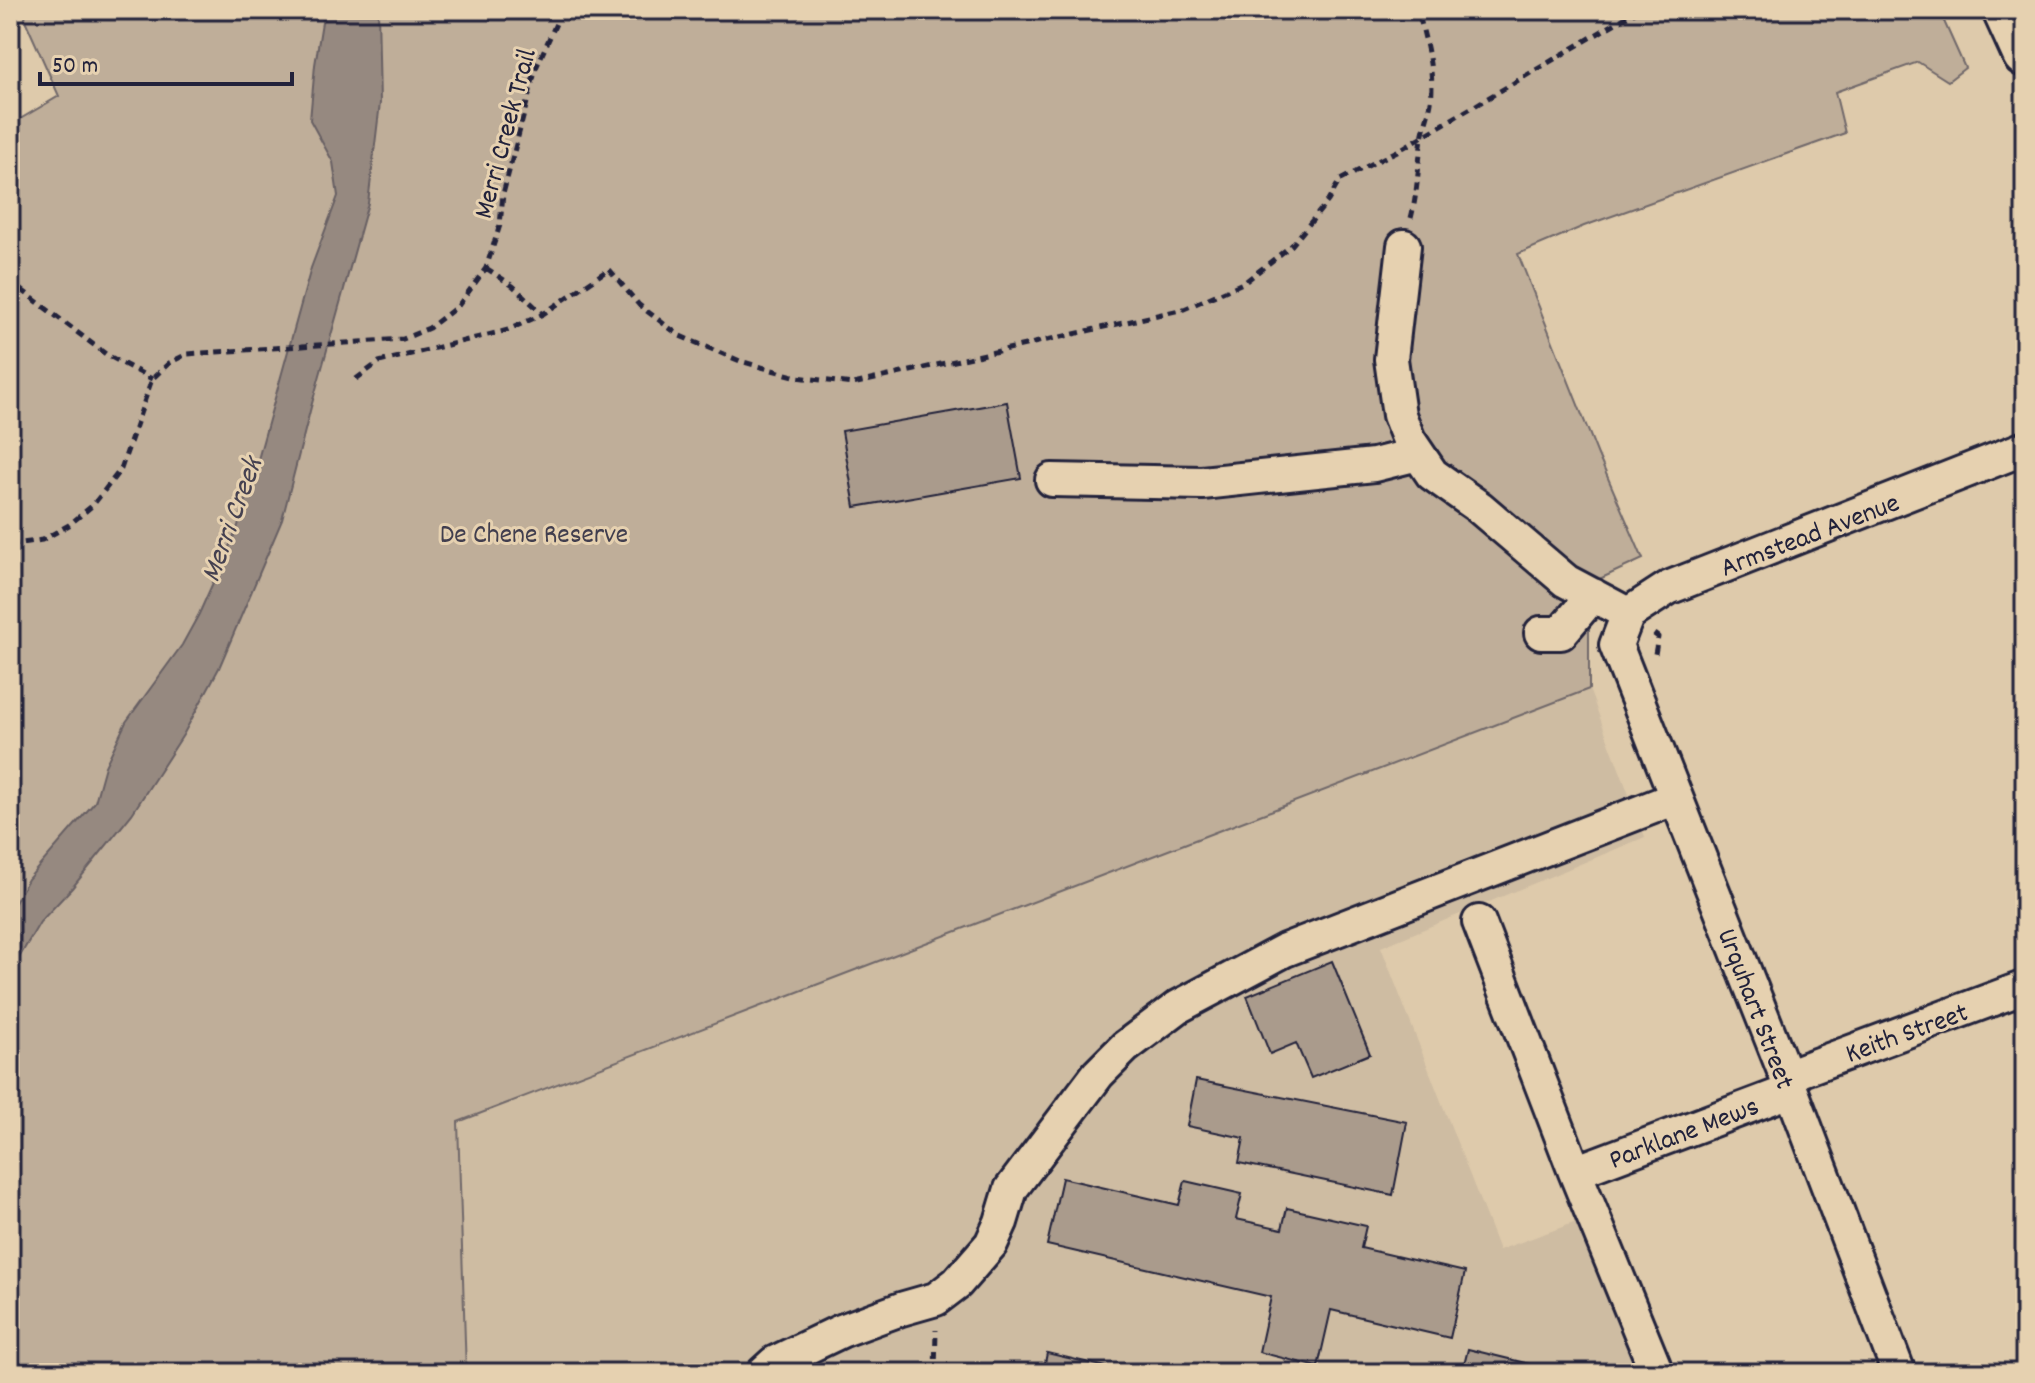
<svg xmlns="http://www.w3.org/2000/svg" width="2035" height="1383" viewBox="0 0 2035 1383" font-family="Dekko,sans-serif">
<rect width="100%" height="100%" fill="#decaab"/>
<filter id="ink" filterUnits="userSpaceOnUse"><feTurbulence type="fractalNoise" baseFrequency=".0125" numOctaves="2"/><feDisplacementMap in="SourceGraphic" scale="16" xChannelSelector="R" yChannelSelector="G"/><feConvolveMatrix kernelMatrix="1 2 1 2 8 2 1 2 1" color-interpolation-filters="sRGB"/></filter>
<g filter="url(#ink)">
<path fill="#cebca2" d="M1589,689l56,148 -264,110 118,303 80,-29 59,152h-1172l-9,-251z"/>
<path fill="#bfae99" stroke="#70686a" stroke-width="2" d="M26,10h1913l26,58 -17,13 -30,-19 -83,30 10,41 -261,93 -66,28 80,201 45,104 -48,22 -6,35v73l-1131,433 8,251h-456v-896l2,-7 -2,-24v-321l49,-29 -34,-76z"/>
<path fill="#968980" stroke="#686064" stroke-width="2" d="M324,10h54l2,93 -12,100 -57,204 -29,113 -63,148 -36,67 -51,79 -60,74 -32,34 -30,51v-61l18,-33 67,-77 10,-36 21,-44 56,-77 17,-31 38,-85 17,-55 57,-206 27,-72 -5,-34 -23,-42 5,-55z"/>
<path fill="#aa9b8c" stroke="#22223b" stroke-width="2" d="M1007,402l14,76 -166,29 -13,-76z
M1332,961l38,93 -59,24 -15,-35 -26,11 -23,-58z
M1196,1080l211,42 -14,73 -154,-32 5,-25 -57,-12z
M1062,1178l117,27 6,-24 57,13 -6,25 46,10 5,-21 79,18 -5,22 104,24 -15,66 -119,-28 -13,57 -59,-15 12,-55 -224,-52z
M1468,1349l90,22v2h-96z
M1047,1353l85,20h-89z"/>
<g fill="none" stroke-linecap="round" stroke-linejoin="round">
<defs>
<path id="minor" d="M1404,246l-13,113 8,56 10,25 23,34 47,33 87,74 62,33
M1052,480l150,3 172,-18 44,-11
M1541,633h20l32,-38
M1479,922l96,250 82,201
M1786,1076l239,-89
M1575,1172l215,-81
M763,1373l11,-10 67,-32 60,-22 35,-10 21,-16 34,-39 10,-22 10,-33 87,-115 27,-27 53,-40 107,-57 391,-152
M1899,1373l-113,-297 -170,-431 12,-31 40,-26 357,-140"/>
<path id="highway" d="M2005,10l20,44"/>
</defs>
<use href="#minor" stroke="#22223b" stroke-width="38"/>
<use href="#highway" stroke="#22223b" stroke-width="50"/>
<path stroke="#22223b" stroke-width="5" stroke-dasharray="8 6" stroke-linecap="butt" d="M1411,218c7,-27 7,-54 11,-80 2,-12 7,-24 9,-36 4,-31 -6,-62 -13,-92
M486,268l27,18 30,28 66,-45 30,36 41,31 60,25 57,16 56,7 331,-75 61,-27 47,-37 36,-44 12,-21 61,-31 237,-139
M10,281l97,74 45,24
M356,379l23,-17 129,-32 35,-16
M10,545l32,-5 27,-15 24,-20 28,-36 31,-90 17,-16 18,-9 216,-15 26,-11 29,-22 28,-38 14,-43 3,-31 33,-126 26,-58
M1654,634l4,3 -3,17
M935,1373l1,-43"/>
<use href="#minor" stroke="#e6d1b0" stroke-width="32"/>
<use href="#highway" stroke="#e6d1b0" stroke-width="44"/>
</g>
</g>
<g text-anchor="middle" stroke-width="6" stroke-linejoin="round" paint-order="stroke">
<g font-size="28" fill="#22223b" stroke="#e6d1b0">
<text transform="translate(503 133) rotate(-75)" y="10">Merri Creek Trail</text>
<text transform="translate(1809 533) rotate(-21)" y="10">Armstead Avenue</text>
<text transform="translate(1758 1008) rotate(69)" y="10">Urquhart Street</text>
<text transform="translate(1906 1031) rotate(-20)" y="10">Keith Street</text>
<text transform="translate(1683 1131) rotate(-21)" y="10">Parklane Mews</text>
</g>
<g font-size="28" fill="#413e4e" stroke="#e6d1b0">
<text x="534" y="542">De Chene Reserve</text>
</g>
<g font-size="30" font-style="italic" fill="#454150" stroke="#e6d1b0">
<text transform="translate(230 519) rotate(-70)" y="10">Merri Creek</text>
</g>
</g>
<rect width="2035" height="1383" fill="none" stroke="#e6d1b0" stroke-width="40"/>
<rect x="20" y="20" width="1995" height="1343" fill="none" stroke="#22223b" stroke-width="3" filter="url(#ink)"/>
<path d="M40 72v12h252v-12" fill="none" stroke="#22223b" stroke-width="4"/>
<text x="52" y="72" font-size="24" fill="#22223b" stroke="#e6d1b0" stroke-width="6" paint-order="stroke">50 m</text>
</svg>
